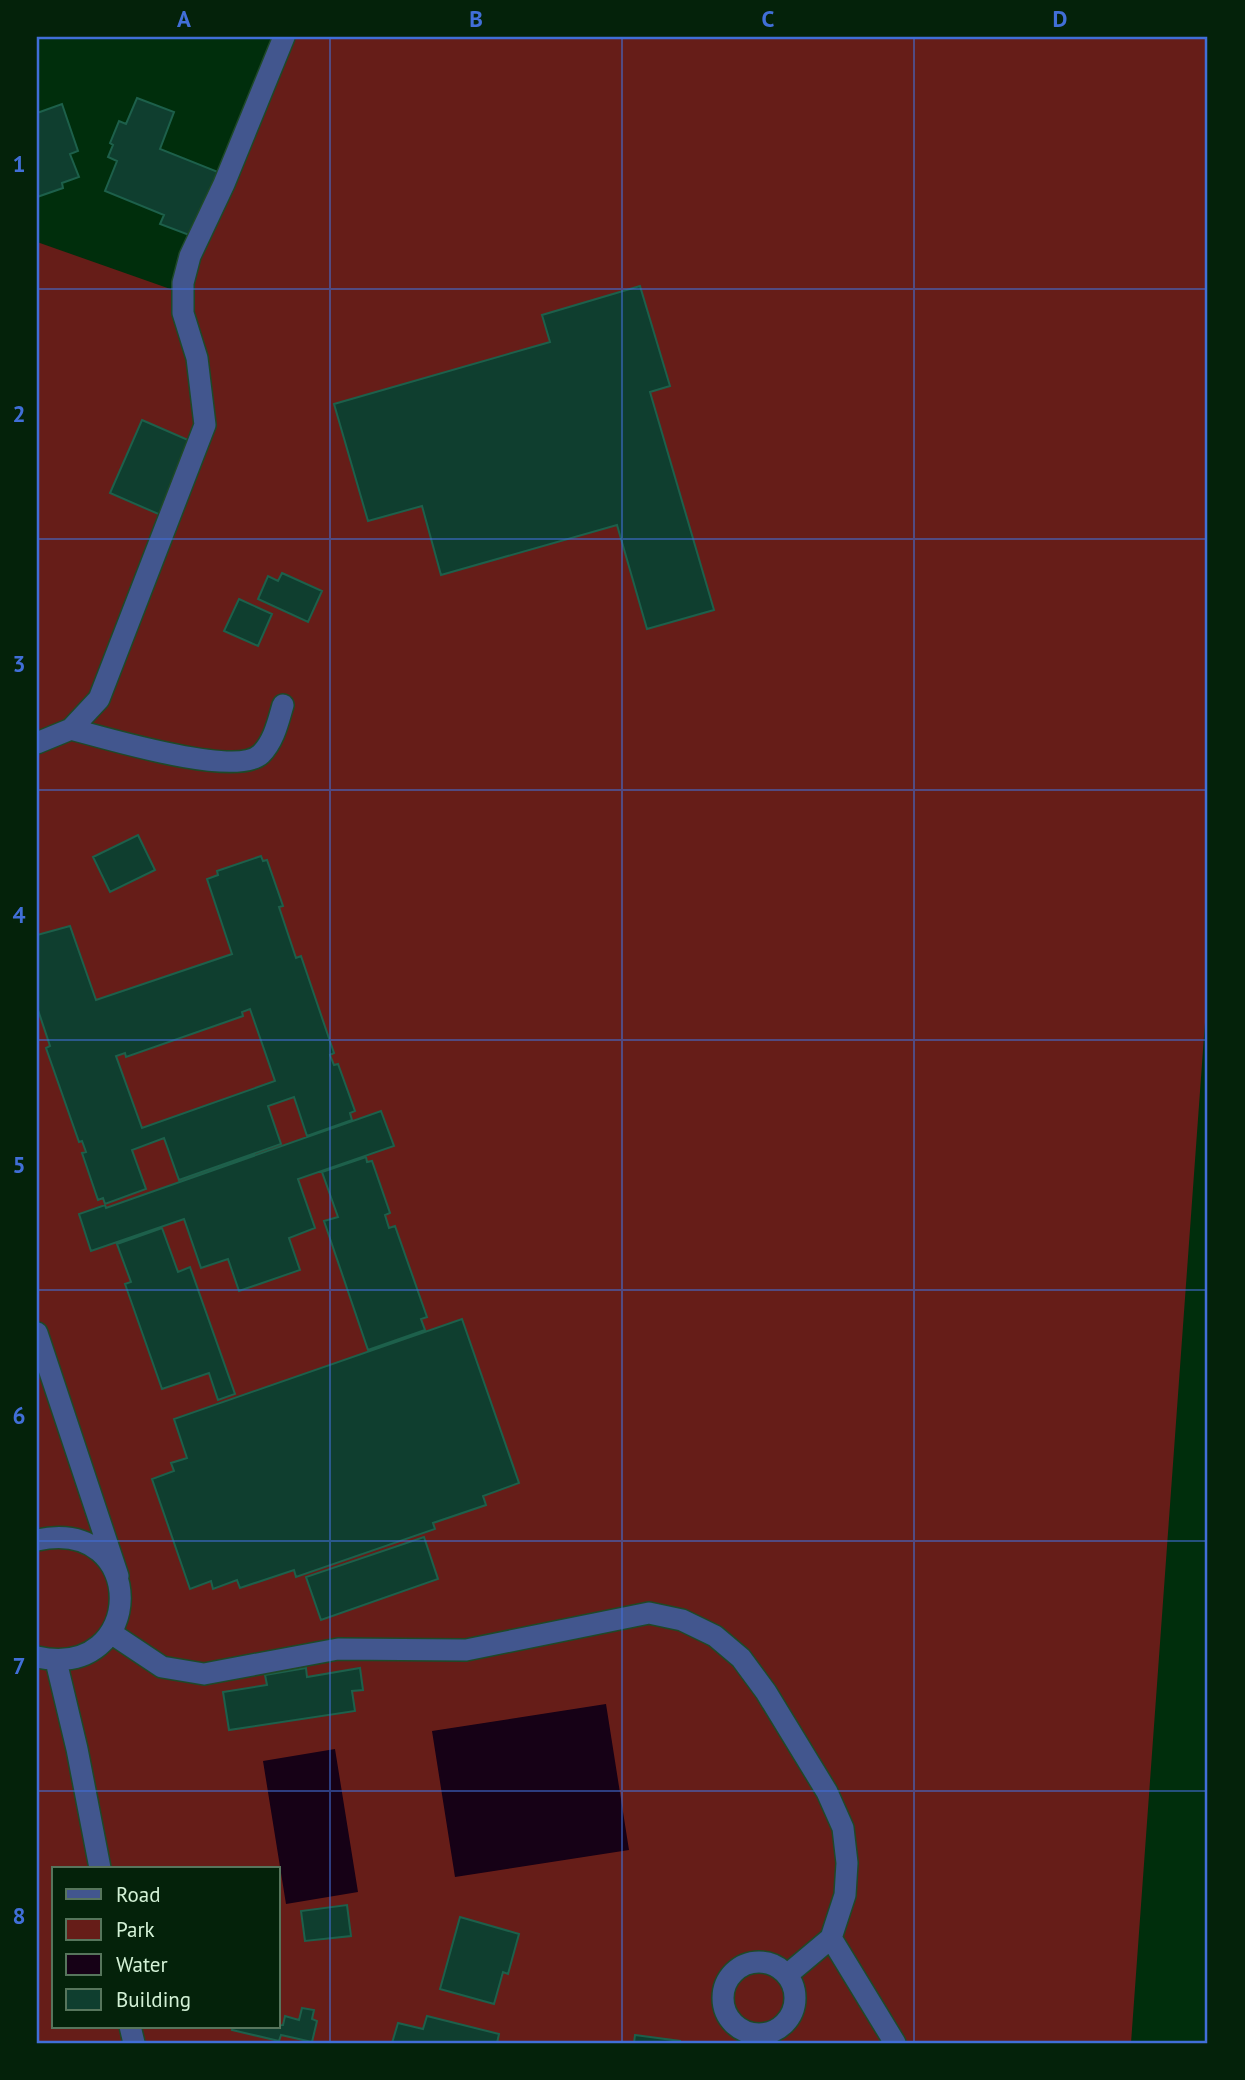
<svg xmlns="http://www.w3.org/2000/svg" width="1245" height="2080" viewBox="0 0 1245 2080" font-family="'PT Sans',sans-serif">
<rect width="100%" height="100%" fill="#002e0c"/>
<path fill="#661d18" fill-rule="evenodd" d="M281,37h927v944l-77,1062h-1094v-1801l139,49zM54,1868h224v158h-224z"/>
<path fill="#160116" d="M606,1704l23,146 -174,27 -23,-146z
M335,1749l23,143 -72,12 -23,-143z"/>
<path fill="#0f3e2f" stroke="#1d604b" stroke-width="2" fill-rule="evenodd" d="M137,98l37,14 -14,37 58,23 -21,66 -37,-14 4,-9 -59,-24 12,-30 -9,-4 5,-12 -3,-2 9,-22 7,3z
M62,104l16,47 -8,3 9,23 -17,6 1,5 -26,9v-84z
M640,286l30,100 -20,6 64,218 -67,19 -30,-104 -176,50 -19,-69 -54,15 -34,-117 216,-62 -8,-27z
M142,420l53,23 -32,73 -53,-23z
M282,573l40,18 -14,31 -50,-23 10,-23 10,5z
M239,599l33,15 -14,32 -34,-15z
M138,835l17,35 -45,22 -17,-35z
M261,856l2,5 4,-1 16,46 -4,1 17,51 5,-2 33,97 -4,2 4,10 4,-1 17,47 -5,2 2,7 -45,16 -13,-39 -26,9 13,38 -102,36 -15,-42 -32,12 14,39 -41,15 -2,-6 -5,2 -16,-47 4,-1 -4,-11 -3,1 -33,-94 4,-2 -13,-39v-72l33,-9 26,74 136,-46 -25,-75 11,-4 -1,-4zM250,1009l25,72 -133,47 -26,-72 9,-3 1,4 117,-41 -1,-4z
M381,1111l13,35 -96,33 17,49 -26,10 11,32 -61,21 -11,-32 -27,9 -17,-49 -93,32 -12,-37 26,-9 1,3z
M366,1157l1,5 5,-1 18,52 -5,2 4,13 6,-2 32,91 -6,2 4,11 -57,20 -44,-129 14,-4 -16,-45z
M162,1228l16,44 12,-5 45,127 -17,6 -9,-27 -47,16 -37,-105 6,-2 -14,-38z
M462,1319l57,164 -36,13 3,9 -53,18 2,6 -139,48 -2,-7 -54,18 -3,-8 -24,9 -2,-8 -21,8 -38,-110 22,-8 -3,-8 16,-5 -13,-39z
M424,1537l14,42 -117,41 -15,-43z
M306,1668l1,9 53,-9 3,22 -11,1 3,20 -126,19 -6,-38 44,-7 -2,-10z
M347,1905l4,31 -46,5 -4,-30z
M460,1917l59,17 -11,40 -5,-2 -9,32 -54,-15z
M302,2008l12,2 -2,9 5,2 -5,21 -31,-7 -2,6 -47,-11 1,-4 50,-1 2,-9 14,4z
M427,2016l72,18 -2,9h-105l6,-20 25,6z
M635,2035l45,6v2h-46z"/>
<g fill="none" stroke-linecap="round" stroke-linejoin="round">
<defs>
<path id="minor" d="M71,729c35,9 165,49 190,25 13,-13 17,-32 22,-49
M37,743l34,-14 28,-30 106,-274 -8,-67 -14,-45v-30l7,-27 34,-72 60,-147
M37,1333l81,243
M37,1540c112,-24 110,141 0,117
M111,1633l51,34 42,7 134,-25 128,1 183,-37 33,7 33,16 26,22 25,34 61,100 16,36 4,35 -2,32 -14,43 64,105
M56,1661l21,88 23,119
M723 1998a36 36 0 1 1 72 0a36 36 0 1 1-72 0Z
M787,1975l44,-37
M130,2026l4,17"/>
</defs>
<use href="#minor" stroke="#1e4928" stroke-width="24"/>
<use href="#minor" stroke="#42568e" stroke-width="21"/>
</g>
<path fill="none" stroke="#416fd8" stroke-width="2" stroke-opacity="0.55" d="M330,37v2006M622,37v2006M914,37v2006M37,289h1171M37,539h1171M37,790h1171M37,1040h1171M37,1290h1171M37,1541h1171M37,1791h1171"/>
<rect width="1245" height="2080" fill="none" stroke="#04220a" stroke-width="77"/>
<rect x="52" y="1867" width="228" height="161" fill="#04220a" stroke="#57755c" stroke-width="2"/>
<rect x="66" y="1889" width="35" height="10" fill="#42568e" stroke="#57755c" stroke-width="2"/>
<text x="116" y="1902" font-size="21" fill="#d3f1d6">Road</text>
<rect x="66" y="1919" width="35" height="21" fill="#661d18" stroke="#57755c" stroke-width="2"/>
<text x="116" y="1937" font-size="21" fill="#d3f1d6">Park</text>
<rect x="66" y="1954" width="35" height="21" fill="#160116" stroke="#57755c" stroke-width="2"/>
<text x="116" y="1972" font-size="21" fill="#d3f1d6">Water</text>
<rect x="66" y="1989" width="35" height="21" fill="#0f3e2f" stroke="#57755c" stroke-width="2"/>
<text x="116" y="2007" font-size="21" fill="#d3f1d6">Building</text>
<rect x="38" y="38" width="1168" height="2004" fill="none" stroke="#416fd8" stroke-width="2.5"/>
<g font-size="23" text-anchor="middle" font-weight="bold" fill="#416fd8">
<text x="184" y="27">A</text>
<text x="476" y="27">B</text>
<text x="768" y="27">C</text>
<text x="1060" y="27">D</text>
<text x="19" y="172">1</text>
<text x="19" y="422">2</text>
<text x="19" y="672">3</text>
<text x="19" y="923">4</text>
<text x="19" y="1173">5</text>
<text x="19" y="1424">6</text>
<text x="19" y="1674">7</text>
<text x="19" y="1924">8</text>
</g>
</svg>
